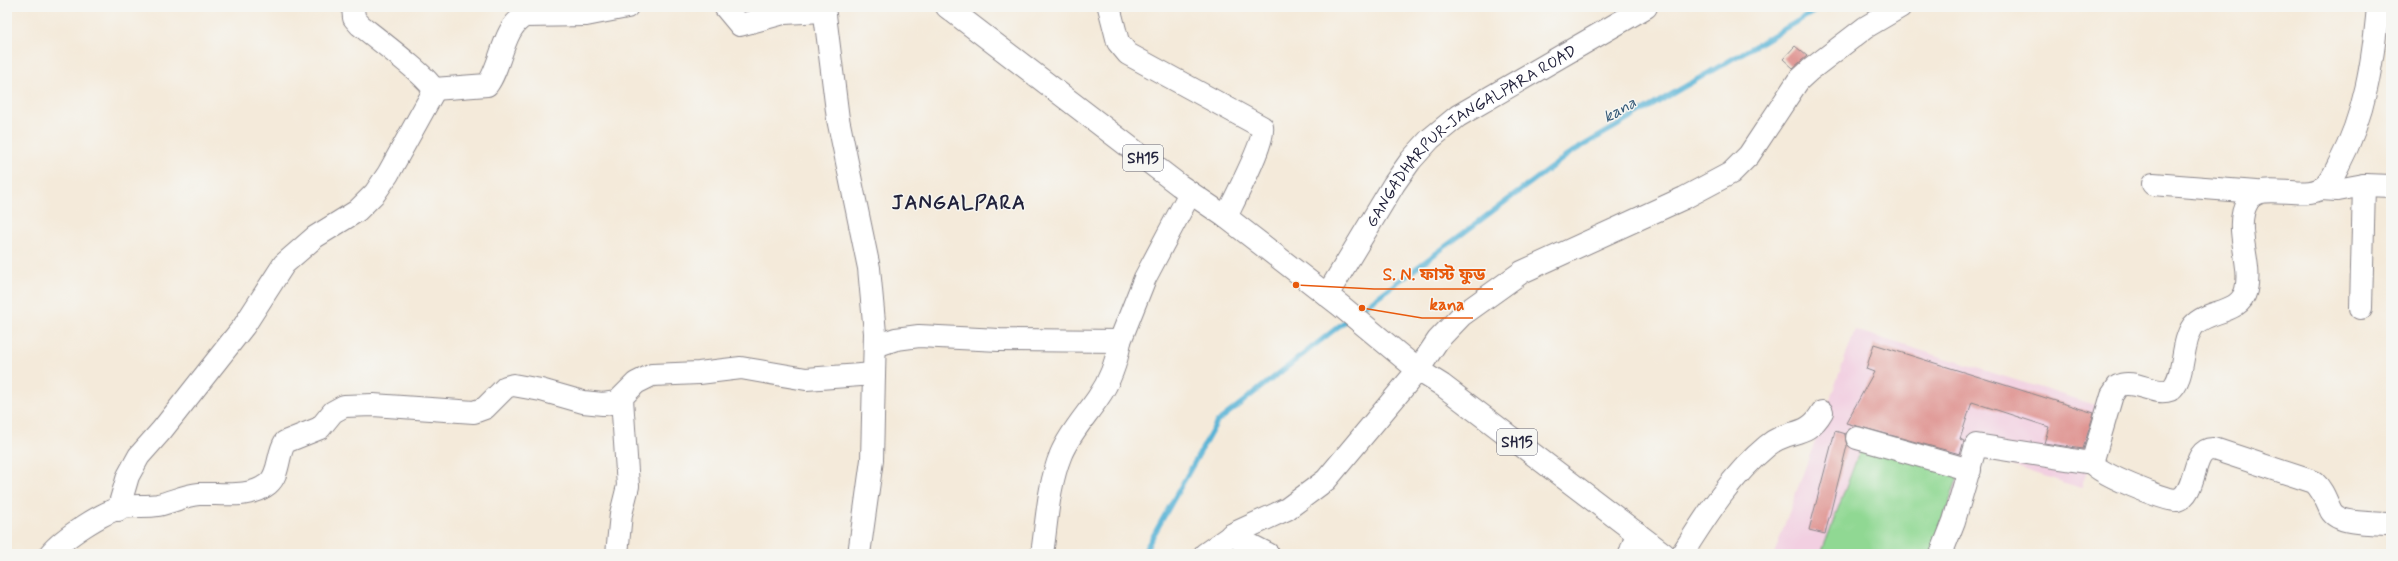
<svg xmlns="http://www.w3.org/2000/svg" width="2398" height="561" viewBox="0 0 2398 561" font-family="Mynerve,'Noto Sans Bengali',sans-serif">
<rect width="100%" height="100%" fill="#f6f6f2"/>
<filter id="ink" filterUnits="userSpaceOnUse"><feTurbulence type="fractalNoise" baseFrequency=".025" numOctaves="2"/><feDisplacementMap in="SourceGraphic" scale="8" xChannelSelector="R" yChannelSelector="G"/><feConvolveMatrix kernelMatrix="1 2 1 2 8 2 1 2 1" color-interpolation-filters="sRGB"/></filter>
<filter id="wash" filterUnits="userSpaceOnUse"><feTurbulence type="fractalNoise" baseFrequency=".012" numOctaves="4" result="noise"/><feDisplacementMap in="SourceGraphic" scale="16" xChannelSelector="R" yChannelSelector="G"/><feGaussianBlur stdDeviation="0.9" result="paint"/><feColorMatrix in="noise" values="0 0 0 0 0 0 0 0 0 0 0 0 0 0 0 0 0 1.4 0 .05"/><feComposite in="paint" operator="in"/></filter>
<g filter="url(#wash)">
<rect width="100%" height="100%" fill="#f4eada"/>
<path fill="#f2cfe1" d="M1855,330l253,79 -27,79 -108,-35 -37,101h-162z"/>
<path fill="#90d893" stroke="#597d67" d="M1863,442l97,29 -29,83h-110z"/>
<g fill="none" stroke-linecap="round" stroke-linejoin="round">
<path stroke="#59b3d6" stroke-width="5" d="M1356,313l216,-161 250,-145
M1143,554l74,-132 131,-103"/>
</g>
<g id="blocks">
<path fill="#df9492" d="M1795,46l12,10 -14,12 -10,-9z
M1874,344l220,69 -11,36 -39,-6 5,-16 -77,-25 -12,37 4,2 -4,13 -114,-31 28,-51 -8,-3z
M1835,431l10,3 2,12 -22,88 -16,-4z"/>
</g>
</g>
<g filter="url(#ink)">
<use href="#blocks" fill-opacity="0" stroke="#8b868a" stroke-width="1"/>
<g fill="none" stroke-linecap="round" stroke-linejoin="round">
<defs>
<g id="minor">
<path d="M725,7l15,18 44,-12 40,-2"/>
<path d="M824,7l14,112 31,149 6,65 -3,127 -13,94"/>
<path d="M1109,7l9,35 10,12 134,73c4,13 -29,75 -36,90"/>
<path d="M2378,7c-5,55 -13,108 -39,157 -4,8 -9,20 -17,24 -21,13 -61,-8 -74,13 -16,26 5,61 -2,89 -6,25 -39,19 -53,36 -13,18 -7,53 -23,64 -16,6 -36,-12 -52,-4l-6,9 -20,68c3,9 74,38 85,37 22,-7 13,-53 37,-51l100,33c9,8 12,19 17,29 8,14 45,12 60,13"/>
<path d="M434,89l53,-4c14,-17 16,-59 38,-69l61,-1 41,-8"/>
<path d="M2153,184l103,8"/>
<path d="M2321,189l16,1 27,-5 27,1"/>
<path id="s1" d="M1327,295l67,-111 17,-24 19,-21 28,-23 188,-109"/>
<path d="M2361,308l3,-123"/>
<path d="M875,346l21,-7 23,-3 80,4 121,1 25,-63 45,-85"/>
<path d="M1857,438l113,32"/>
<path d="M118,510l10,-34 11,-20 23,-26 82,-104 40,-62 31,-27 42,-26 18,-18 13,-19 46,-83c1,-9 -63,-57 -74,-66l-6,-7 -1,-11"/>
<path d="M1231,535l37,19"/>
<path d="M50,554c13,-16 54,-43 74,-47 11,-2 23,0 34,-2 14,-3 27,-10 41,-11 21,-1 51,5 69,-10 12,-10 9,-29 17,-42l35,-14 13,-16 11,-6 29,-1 101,7 11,-4 21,-21 7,-2 28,5 42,12 20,2 14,-2 19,-19 16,-8 47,-2 42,-5 65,11 68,-5"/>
<path d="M617,554l4,-40 7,-28 -6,-87"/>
<path d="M1042,554c5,-33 6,-68 19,-100 9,-21 24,-37 37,-56 12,-17 19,-37 22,-57"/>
<path d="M1205,554l30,-21 52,-24 39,-29 92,-110 20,-30 24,-25 60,-43 162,-74 47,-25 18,-18 49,-74 12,-11 56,-43 34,-20"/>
<path d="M1630,554l7,-21"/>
<path d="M1682,554c24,-38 50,-79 85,-108 21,-18 40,-7 55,-34"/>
<path d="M1941,554l13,-33 22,-76 116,18"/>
</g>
<path id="major" d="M947,7l232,178 47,32 115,89 77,64 24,15 222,169"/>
</defs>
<use href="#minor" stroke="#8b868a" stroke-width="24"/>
<use href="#major" stroke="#8b868a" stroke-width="24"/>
<use href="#minor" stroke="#fff" stroke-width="22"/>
<use href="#major" stroke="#fff" stroke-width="22"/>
</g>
</g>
<g text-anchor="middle" stroke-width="3" stroke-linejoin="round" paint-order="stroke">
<g fill="#f6f6f2" stroke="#626272" stroke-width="1">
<rect x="1123" y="145" width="40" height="26" rx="3"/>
<rect x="1497" y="429" width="40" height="26" rx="3"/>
</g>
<g font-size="15" font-weight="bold" fill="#22223b">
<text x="1143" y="163">SH15</text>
<text x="1517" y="447">SH15</text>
</g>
<g font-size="16" fill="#22223b" stroke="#f6f6f2">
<text dy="6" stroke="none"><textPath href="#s1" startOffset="220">GANGADHARPUR-JANGALPARA ROAD</textPath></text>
</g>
<g font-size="17" font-style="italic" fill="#385c79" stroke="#f6f6f2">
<text transform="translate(1619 109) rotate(-30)" y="6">kana</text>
</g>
<g font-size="20" font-weight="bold" letter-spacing="1" fill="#22223b" stroke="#f6f6f2">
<text x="959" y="209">JANGALPARA</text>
</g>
</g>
<path fill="none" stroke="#e8590c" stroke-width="1.5" d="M1296 285L1374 289H1493M1362 308L1422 318H1473"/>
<g fill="#e8590c" stroke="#f6f6f2" stroke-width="1.5">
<circle cx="1296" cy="285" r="4"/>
<circle cx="1362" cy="308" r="4"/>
</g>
<g font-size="17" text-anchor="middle" font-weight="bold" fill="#e8590c" stroke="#f6f6f2" stroke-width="3" stroke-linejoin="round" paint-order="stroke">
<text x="1434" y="280">S. N. ফাস্ট ফুড</text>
<text x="1447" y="310">kana</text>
</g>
<rect width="2398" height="561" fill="none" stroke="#f6f6f2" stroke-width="24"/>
</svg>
